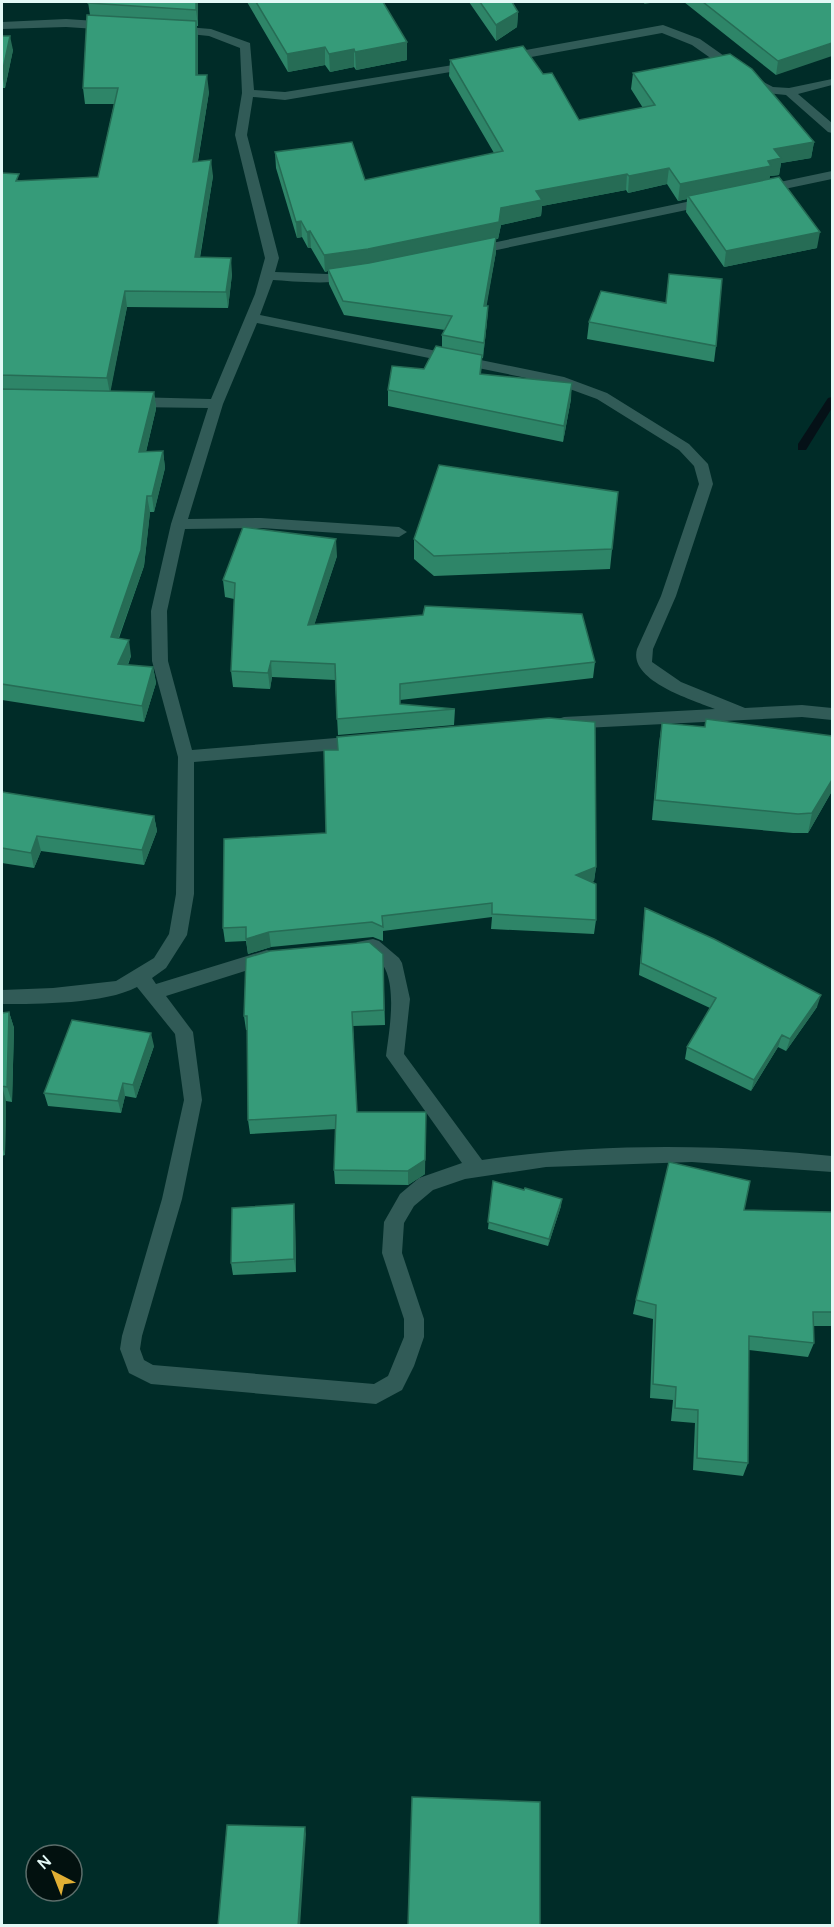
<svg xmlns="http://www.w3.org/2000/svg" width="834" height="1927" viewBox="0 0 834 1927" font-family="Manrope,sans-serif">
<rect width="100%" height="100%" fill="#002c28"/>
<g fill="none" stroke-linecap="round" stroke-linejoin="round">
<path fill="#051117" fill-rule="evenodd" d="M832,397v11l-26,42h-8v-6l30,-46z"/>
<path fill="#315b57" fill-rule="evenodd" d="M66,19l45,3 6,4 -6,4 -45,-3 -64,2v-7z
M663,25l37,14 54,38 19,10 16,1 43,-9v6l-34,9 34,29v10l-4,-1 -42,-37 -20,-2 -20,-10 -54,-38 -30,-12 -158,29 -6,-4 6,-4z
M174,26l37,3 39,14 4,47 31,2 193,-31 2,3 -6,4 -189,32 -32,-3 -6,38 32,123 -4,14 52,2 25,-3 7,4c-13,12 -68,6 -86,5l-13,35 304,62 43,16 82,51 19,20 5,20 -37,112 -23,53 -1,13 29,20 64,26 57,-3 30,3v12l-30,-3 -238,12 -6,-2 -2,-4 2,-4 6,-2 151,-8c-22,-9 -87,-28 -78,-60l24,-53 38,-112 -5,-18 -15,-16 -82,-51 -41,-15 -299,-61 -34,81 -35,115 73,-1 138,9 8,5 -8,5 -138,-9 -76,1 -18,82 1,50 24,89 168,-14 6,2 2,4 -2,4 -6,2 -166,14v132l-7,41 -21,33 -14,10 4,6 111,-34 6,2 3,5 -3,5 -107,34 27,36 9,68 -20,99 -40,137 -2,13 4,11 9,5 221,19 14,-8 16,-39v-18l-22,-66 2,-31 16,-28 19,-16 43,-15 -76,-107c3,-26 16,-89 -16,-102 -3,-1 -9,0 -13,-2l-3,-5 3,-5 16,-3 6,2 20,17 3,5 8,36 -6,55 78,106c116,-17 234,-16 350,-4v16l-140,-10 -146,5 -81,12 -32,11 -19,16 -10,17 -2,30 22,66v18l-10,29 -12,24 -26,14 -225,-20 -22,-11 -9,-24 2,-13 40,-137 22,-99 -9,-66 -38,-47c-32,17 -98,17 -135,17v-14l51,-2 63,-7 38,-23 15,-24 7,-40 2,-137 -26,-96 -1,-50 20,-87 37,-116 -77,-1 -7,-5 7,-5 80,2 44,-105 10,-36 -30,-123 7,-42 -2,-45 -31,-12 -39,-4 -2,-2z
M832,171v8l-71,15 -6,-4 6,-4z
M710,197l6,4 -1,3 -242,51 -7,-4 7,-4z"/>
</g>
<path fill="#2e8568" d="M88,2h110v24h-1l1,12v37l11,17 -11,69 15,15 -13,82 32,16 -4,34 -101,-1 -17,84 44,1 2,17 -10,43 17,-1 2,17 -11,44h-4l-6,54 -25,72 12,18 -3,9 25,2 3,16 -12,39 -142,-22v-527l18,8 78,-4 16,-73h-29l-2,-16 7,-73z
M247,2h136l24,58 -51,10 -2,-3 -24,5 -5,-7 -37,7z
M469,2h43l6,10 -1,15 -21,14z
M684,2h148l-56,73z
M2,36l11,14 -8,38h-3z
M450,60l93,14 36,46 64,-12 -12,-19 2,-16 181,69 -3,16 -30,5 -2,12 -9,1 -1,3 48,69 -93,19 -38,-55 1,-13 -9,2 -11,-17 -39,9 -2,-3 -84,16 -1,10 -40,9 -3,14h-2v13l-10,54h2l-1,15 -4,37h-1l-1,17 90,24 -8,43 -175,-36v-16l36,-21 18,-22v-12l3,-5 -101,-15 -15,-31 -1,-13 -3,1 -14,-24h-3l-6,-11 -5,1 -21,-70 -1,-16 90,28 129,-27 -45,-77z
M589,322l127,24 -2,16 -127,-23z
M618,492l-8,77 -176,7 -20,-17v-20z
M337,556l-23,69 281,37 -2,16 -193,22v4l55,5 -1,16 -116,10 -3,-55 -63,-3 -2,12 -37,-2 -2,-16 3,-72 -9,-2 -2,-17z
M706,719l126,17v55l-24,42h-15l-141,-13 7,-77 3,-20 43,4z
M2,792l152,24 3,15 -13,34 -103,-14 -7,17 -32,-5z
M596,867l-2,14 -2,1 4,38 -2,14 -103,-5 1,-12 -109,14v10l-10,-4 -102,10 -23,7 -2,-13 -21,1 -2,-14z
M645,908l172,99 -31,44 -8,-4 -27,44 -66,-32 2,-12 23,-39 -71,-33z
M383,954l2,71 -32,1 4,86 68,62 -17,11 -73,-1 -1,-14 2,-41 -86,5 -2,-14 -1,-90h-1l-2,-14z
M9,1012l5,16 -2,74 -6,-1 -1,54 -3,1v-143z
M154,1046l-18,52 -11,-2 -4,17 -73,-7 -4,-13z
M493,1181l68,25 -13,40 -60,-17z
M744,1210l88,2v114h-18v17l-6,14 -59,-7 -1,113 -5,13 -50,-6 2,-47 -24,-2 2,-21 -23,-2 3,-79 -20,-5 3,-14z
M295,1218l1,54 -63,3 -2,-12z"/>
<path fill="#266c55" d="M196,2h2v24l-2,-16z
M645,2h11l-12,2z
M518,12l-1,15 -21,14v-16z
M196,21l2,17v54l-2,-17z
M10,36l3,14 -8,38 -3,-14z
M407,42v18l-51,10 -1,-18z
M832,43v13l-56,19 2,-14z
M325,47v18l-37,7 -1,-18z
M354,49v18l-24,5 -1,-18z
M207,75l2,17 -14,86 -2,-16z
M814,142l-3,16 -30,5 -2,12 -9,1 -1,6 -81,14 -1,3 -9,2 2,-17 88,-23 6,-12z
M211,160l2,16 -16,98 -2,-17z
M669,168l-2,16 -39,9 1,-17z
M627,174l-1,16 -84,16 -1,10 -40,9 -3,14h-2v13l-12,69 -156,-52v2l-3,1 -1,-17 177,-47 35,-17z
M301,221l1,16 -5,1 -1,-16z
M310,231l1,17h-3l-1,-16z
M820,232l-3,16 -93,19 2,-16z
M231,258l1,16 -4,34 -2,-16z
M125,291l2,16 -17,87 -3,-16z
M488,306l-1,15 -4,37 1,-15z
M572,383l-1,16 -8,43 1,-16z
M154,392l2,17 -14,59 -3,-16z
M163,451l2,17 -11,44 -2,-16z
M147,496l3,16 -6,54 -31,87 -2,-16z
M336,539l1,17 -28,85 -1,-16z
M129,640l2,16 -10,24 -3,-16z
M271,661l1,16 -2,12 -2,-16z
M153,667l3,16 -12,39 -2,-16z
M832,780v11l-24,42 4,-20z
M154,816l3,15 -13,34 -2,-15z
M37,836l4,15 -7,17 -3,-15z
M596,867l-2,14 -19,9 1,-15z
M269,932l2,15 -23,7 -2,-15z
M821,995l-4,12 -31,44 4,-12z
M9,1012l5,16 -2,74 -5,-15z
M151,1033l3,13 -18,52 -3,-13z
M782,1035l-4,12 -27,44 3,-11z
M123,1083l2,13 -4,17 -3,-12z
M2,1086l4,15 -1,54 -3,-9z
M426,1112l-1,62 -17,11v-14z
M562,1199l-1,7 -13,40 1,-7z
M294,1204l1,14 1,54 -2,-13z
M305,1827l1,7 -6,92h-2z"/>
<path fill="#369b79" stroke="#266c55" stroke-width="1.5" d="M88,2h108v8l-108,-7z
M256,2h127l24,40 -52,10 -1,-3 -25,5 -4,-7 -38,7z
M480,2h32l6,10 -22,13z
M703,2h129v41l-54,18z
M87,15l109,6v54h11l-14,87 18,-2 -16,97 36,1 -5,34 -101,-1 -18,87 -105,-3v-202l17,1 -3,7 82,-4 20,-89h-35z
M2,36h8l-8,38z
M523,46l20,28 9,-1 27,47 76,-15 -22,-32 97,-19 22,15 62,73 -40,7 7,9 -13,3 3,5 -91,18 -11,-16 -40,8 -2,-2 -91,17 6,9 -41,8 -2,14 -131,27 -44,6 -14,-24 -3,1 -6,-11 -5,1 -21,-70 77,-10 13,38 138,-29 -53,-91z
M779,177l41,55 -94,19 -38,-55z
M496,237l-12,69h4l-4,37 -42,-8 10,-19 -109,-15 -15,-32 41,-6z
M669,274l53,5 -6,67 -127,-24 12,-31 65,12z
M436,346l46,9 -2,19 92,9 -8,43 -176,-36 4,-24 32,3z
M2,389l152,3 -15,60 24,-1 -11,45h-5l-6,54 -30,87 18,3 -11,24 35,3 -11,39 -140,-22z
M439,465l179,27 -6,57 -178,7 -20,-17z
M243,527l93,12 -28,86 115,-10 2,-9 157,8 13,48 -195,22v20l55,5 -118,10 -2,-55 -64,-3 -3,12 -37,-2 4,-88 -12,-3z
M549,718l46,4 1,145 -20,8 20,9v36l-104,-6v-11l-110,13 1,11 -11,-5 -103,10 -23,7v-12l-23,1 1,-89 102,-6 -2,-83h14l-1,-13z
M706,719l126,17v44l-20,33 -14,1 -143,-14 7,-77 43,4z
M2,792l152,24 -12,34 -105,-14 -6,17 -29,-5z
M645,908l69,31 107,56 -31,44 -8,-4 -28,45 -67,-33 29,-49 -75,-35z
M369,942l14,12 1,56 -32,2 5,100h69l-1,48 -17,11 -74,-1 2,-55 -88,5 -1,-104h-3l2,-58 24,-7z
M9,1012l-2,75 -5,-1v4v-77z
M72,1020l79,13 -18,52 -10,-2 -5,18 -74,-8z
M669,1162l81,19 -6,29 88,2v100h-19l1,31 -65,-7 -1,127 -51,-5 1,-48 -23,-2 1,-21 -23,-3 3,-79 -20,-5z
M493,1181l31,9 1,-2 37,11 -13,40 -61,-17z
M294,1204v55l-63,4 1,-55z
M412,1797l128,5v124h-132z
M227,1825l78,2 -7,99h-80z"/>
<rect width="834" height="1927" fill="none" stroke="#e3f9f6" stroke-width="6"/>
<g transform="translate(54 1873) rotate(318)"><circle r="28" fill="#02110f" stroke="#5c6e6b" stroke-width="1.5"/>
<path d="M0-4.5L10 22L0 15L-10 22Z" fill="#e1af34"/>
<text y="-9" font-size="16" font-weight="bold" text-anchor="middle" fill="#e3f9f6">N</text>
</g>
</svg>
